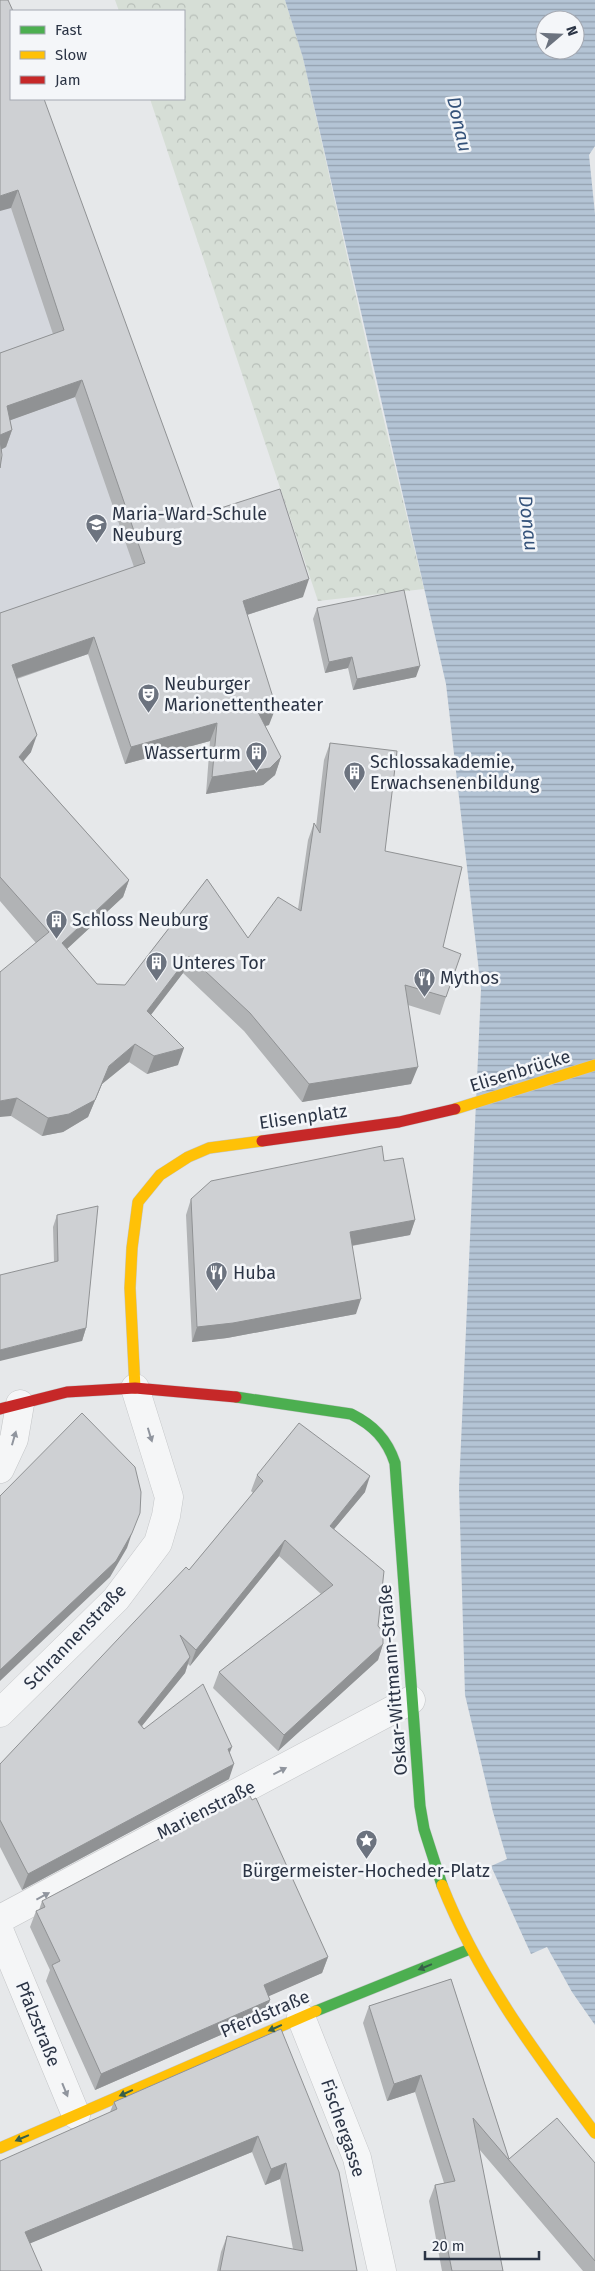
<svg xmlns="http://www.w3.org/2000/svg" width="595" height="2271" viewBox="0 0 595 2271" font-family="'Fira Sans',sans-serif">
<defs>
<pattern id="forest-crowns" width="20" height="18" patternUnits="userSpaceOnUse" patternTransform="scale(1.25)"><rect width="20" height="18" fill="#d6ded6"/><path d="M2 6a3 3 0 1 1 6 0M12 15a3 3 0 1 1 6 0" fill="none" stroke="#b8bfb9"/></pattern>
<pattern id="water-rules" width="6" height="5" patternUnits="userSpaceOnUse" patternTransform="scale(1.25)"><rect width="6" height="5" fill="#b4c4d5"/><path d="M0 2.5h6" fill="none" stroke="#93a0af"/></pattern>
</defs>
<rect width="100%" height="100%" fill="#e6e8ea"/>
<path fill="#d4d7dd" d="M0,167l269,558 -144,39 -29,-85 25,-36 -121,41z"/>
<path fill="url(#forest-crowns)" d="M115,0h170l18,58 75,337 46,194 -106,12 -168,-502h34v-88h-65z"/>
<path fill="url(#water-rules)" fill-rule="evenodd" d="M285,0h310v146l-6,9 6,59v1811l-23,-33 -25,-45 -16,7 -40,-88 16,-7 -14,-47 -28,-117 -6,-207 22,-499 -35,-305 -143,-626zM545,20h30v30h-30z"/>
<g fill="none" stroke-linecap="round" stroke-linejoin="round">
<defs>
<path id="street" d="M0,1469l14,-30 6,-35
M0,1713l116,-114 42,-56 8,-27 3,-19 -34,-109
M0,1919l411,-219
M0,1932l76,183
M301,2017l56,141 25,113"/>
<path id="fast" d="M236,1397l115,17c22,11 36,25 44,49l25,343 4,23 18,56
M316,2011l154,-62"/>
<path id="slow" d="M455,1109l140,-44
M135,1388l-5,-100 2,-40 6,-46 22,-27 28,-18 21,-9 53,-7
M442,1885c36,92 95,170 153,248
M0,2148l316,-137"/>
<path id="jam" d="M262,1141l137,-19 56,-13
M0,1409l67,-17 68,-4 101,9"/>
</defs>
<use href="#street" stroke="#c4c6c8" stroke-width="29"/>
<use href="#fast" stroke="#c4c6c8" stroke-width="12"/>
<use href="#slow" stroke="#c4c6c8" stroke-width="12"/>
<use href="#jam" stroke="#c4c6c8" stroke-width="12"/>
<use href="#street" stroke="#f5f6f7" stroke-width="28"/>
<use href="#fast" stroke="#4caf50" stroke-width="11"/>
<use href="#slow" stroke="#ffc107" stroke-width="11"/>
<use href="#jam" stroke="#c62828" stroke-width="11"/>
</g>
<path fill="#b1b3b5" d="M0,0l196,516 107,81 -56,18 22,110 -4,1 16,31 -6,18 -12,10 -57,9 4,-53 -85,23 -37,-110 -71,25 14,73 -8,9 106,119 -6,17 -56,52 30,35 28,1 82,-106 41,59 50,-29 10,-69 6,-17 2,4 8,-67 6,-17 55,108 58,96 3,50 -6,18 -32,-10 3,79 -109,18 -58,-71 -61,-58 -32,42 27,50 -31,9 -18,-12 -27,22 -14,33 -25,15 -21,4 -31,-20 25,-173 -36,-42v-288l134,-46 -59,-170 -65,23 2,10 -6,17 -4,2 -2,19v-115l53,-19 -42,-126z
M317,608l99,69 -63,13 -5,-22 -23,5 -12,-54z
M384,1161l31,59 -5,15 -58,11 4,68 -129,24 -35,4 -6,-127 5,-16z
M57,1215l29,113 -4,13 -28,-79 -1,-35z
M257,1475l108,17 -31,37 44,97 5,18 -5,16 -100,91 -65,-63 6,-16 102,-78 -42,-38 -89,110 -2,-2 -3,9 -43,53 2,3 86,24 -1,26 -207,111 -22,-43v-83l189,-194 64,-77 -2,-2z
M42,1901l286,56 -6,16 -54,23 2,4 -6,16 -169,74 -49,-109 4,-11 -20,-43 6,-16 3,-1z
M451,1979l58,180 86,4v108h-12l-104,-122 24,122h-61l-13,-70 6,-16 9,-2 -29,-91 -28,9 -24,-78 6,-17z
M281,2029l76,242h-140l4,-19 6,-16 66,13 -13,-70 -15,6 -13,-33 -222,91 -30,28 110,-159 4,-10z"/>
<path fill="#909294" d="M18,190l-7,18 -11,3v-15z
M82,380l-7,17 -75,27 7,-18z
M12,430l-6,17 -6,3v-15z
M309,579l-6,18 -66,21 6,-17z
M94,637l-6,17 -83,28 7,-17z
M352,657l-4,11 -23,5 4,-11z
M420,666l-4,11 -63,13 4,-11z
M276,707l-7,18 -17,4 6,-17z
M217,723l-7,18 -85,23 6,-17z
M37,735l-6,17 -18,22 6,-17z
M281,757l-6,18 -12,10 -57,9 6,-17z
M129,880l-6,17 -68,63 7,-17z
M189,956l-6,17 -43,56 7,-18z
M135,1044l-6,18 -27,22 -14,33 -25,15 -21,4 6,-18z
M184,1048l-6,17 -31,9 7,-18z
M418,1067l-7,17 -109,18 7,-18z
M17,1098l-6,18 -11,1v-16z
M415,1220l-5,15 -66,12 6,-15z
M361,1299l-5,15 -129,24 -35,4 5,-15z
M86,1328l-4,13 -82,20v-11z
M370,1476l-5,16 -41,49 6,-15z
M132,1533l-5,15 -17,29 -110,104v-11z
M285,1540l-6,16 -89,110 6,-16z
M383,1644l-5,16 -100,91 6,-16z
M190,1657l-5,16 -53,65 6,-16z
M232,1747l-6,15 2,-13z
M234,1764l-5,15 -207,111 6,-16z
M328,1957l-6,16 -64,28 6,-16z
M270,2000l-6,16 -169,74 6,-16z
M421,2075l-6,17 -28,9 7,-17z
M258,2136l-6,16 -233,96 6,-16z
M286,2163l-6,16 -15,6 6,-16z"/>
<path fill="#ced0d3" stroke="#909294" d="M0,0h8l5,11h-2v88h33l152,417 84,-27 29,90 -66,22 33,106 -18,5 23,45 -11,11 -58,9 5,-54 -86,24 -37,-110 -82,28 25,70 -18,22 110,123 -67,63 35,41 28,1 82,-106 41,59 30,-41 23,14 13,-88 6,10 10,-90 67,8 -12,100 77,16 -19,80 18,7 -15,43 -41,-12 13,82 -109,17 -59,-71 -61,-57 -42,55 37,37 -30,8 -19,-12 -26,22 -14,34 -26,14 -21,4 -31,-20 -17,3v-129l49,-40 -49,-55v-264l145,-50 -63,-183 -75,26 5,24 -12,5v-82l64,-23 -46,-140 -18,6z
M0,440l2,15 -2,13z
M404,590l16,76 -63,13 -5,-22 -23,5 -12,-54z
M382,1146l2,15 19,-3 12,62 -65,12 11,67 -128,24 -36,4 -6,-128 20,-18z
M98,1206l-12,122 -86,22v-75l58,-14 -1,-46z
M82,1413l53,54 6,25 -1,21 -8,20 -16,28 -116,109v-174z
M299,1423l71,53 -40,50 54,45 -6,55 5,6v12l-99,91 -65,-63 114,-87 -48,-45 -89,110 -16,-15 10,22 -52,65 6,7 59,-45 29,63 -4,2 6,15 -206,110 -28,-54v-56l186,-197 3,3 74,-89 -6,-6z
M248,1792l4,8 4,-2 72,159 -64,28 6,15 -169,74 -49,-109 8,-4 -24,-50 9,-4 -3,-6z
M451,1979l58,180 48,-41 38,45v98l-122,-143 30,153h-51l-17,-86 20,-4 -34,-106 -27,9 -25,-78z
M281,2029l58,143 18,99h-137l7,-35 76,15 -17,-88 -15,6 -13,-33 -233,96 17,39h-42v-110l117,-52 -3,-7z"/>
<defs><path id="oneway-solid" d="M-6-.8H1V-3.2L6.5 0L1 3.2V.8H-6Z" transform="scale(1.25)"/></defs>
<g fill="#90959e">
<use href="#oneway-solid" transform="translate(150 1435) rotate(73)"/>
<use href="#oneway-solid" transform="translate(14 1438) rotate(-74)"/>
<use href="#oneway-solid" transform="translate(280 1771) rotate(-27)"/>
<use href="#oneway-solid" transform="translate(43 1896) rotate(-28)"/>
<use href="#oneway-solid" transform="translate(65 2090) rotate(68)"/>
</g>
<g fill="#375f49">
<use href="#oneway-solid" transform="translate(425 1967) rotate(158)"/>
<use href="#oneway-solid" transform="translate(275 2028) rotate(156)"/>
<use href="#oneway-solid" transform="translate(126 2093) rotate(156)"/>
<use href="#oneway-solid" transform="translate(22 2138) rotate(157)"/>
</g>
<defs>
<symbol id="school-pin" viewBox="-11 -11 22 30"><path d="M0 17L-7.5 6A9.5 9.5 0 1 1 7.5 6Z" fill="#6c737f" stroke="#f4f6f9"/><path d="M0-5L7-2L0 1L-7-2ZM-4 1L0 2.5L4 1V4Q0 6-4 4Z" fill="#fff"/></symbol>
<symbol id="theatre-pin" viewBox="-11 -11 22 30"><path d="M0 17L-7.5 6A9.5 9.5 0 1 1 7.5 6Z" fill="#6c737f" stroke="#f4f6f9"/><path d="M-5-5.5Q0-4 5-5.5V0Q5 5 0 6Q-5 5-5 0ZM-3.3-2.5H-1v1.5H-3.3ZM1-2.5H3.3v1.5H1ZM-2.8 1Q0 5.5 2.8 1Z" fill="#fff"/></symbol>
<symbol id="building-pin" viewBox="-11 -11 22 30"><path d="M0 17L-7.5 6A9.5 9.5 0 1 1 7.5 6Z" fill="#6c737f" stroke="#f4f6f9"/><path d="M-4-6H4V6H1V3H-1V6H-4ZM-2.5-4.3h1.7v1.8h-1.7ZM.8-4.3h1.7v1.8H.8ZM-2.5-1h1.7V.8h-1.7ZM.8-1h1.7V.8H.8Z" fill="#fff"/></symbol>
<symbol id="restaurant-pin" viewBox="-11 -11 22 30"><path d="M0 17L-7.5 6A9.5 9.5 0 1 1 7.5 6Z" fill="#6c737f" stroke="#f4f6f9"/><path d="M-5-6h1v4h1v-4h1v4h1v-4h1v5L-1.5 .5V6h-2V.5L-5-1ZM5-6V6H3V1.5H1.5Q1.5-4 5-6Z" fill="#fff"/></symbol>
<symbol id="sight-pin" viewBox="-11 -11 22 30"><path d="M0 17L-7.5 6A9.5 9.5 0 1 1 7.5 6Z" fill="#6c737f" stroke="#f4f6f9"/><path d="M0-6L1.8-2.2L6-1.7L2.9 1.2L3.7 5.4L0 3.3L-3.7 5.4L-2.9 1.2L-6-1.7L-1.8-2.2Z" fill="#fff"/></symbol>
</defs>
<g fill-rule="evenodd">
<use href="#school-pin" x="84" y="512" width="25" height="34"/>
<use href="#theatre-pin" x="136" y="682" width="25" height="34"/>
<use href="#building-pin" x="244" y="740" width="25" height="34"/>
<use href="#building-pin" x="342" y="760" width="25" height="34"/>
<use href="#building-pin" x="44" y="908" width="25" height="34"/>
<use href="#building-pin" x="144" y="950" width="25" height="34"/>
<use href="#restaurant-pin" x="412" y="966" width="25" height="34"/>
<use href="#restaurant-pin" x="204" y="1260" width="25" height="34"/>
<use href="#sight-pin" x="354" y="1828" width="25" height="34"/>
</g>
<g text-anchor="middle" stroke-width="5" stroke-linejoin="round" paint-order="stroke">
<g font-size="18" fill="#2b3445" stroke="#f4f6f9" text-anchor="start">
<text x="112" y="520">Maria-Ward-Schule<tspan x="112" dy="21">Neuburg</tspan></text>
<text x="164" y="690">Neuburger<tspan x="164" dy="21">Marionettentheater</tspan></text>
<text x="241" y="759" text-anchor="end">Wasserturm</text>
<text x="370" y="768">Schlossakademie,<tspan x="370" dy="21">Erwachsenenbildung</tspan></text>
<text x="72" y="926">Schloss Neuburg</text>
<text x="172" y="969">Unteres Tor</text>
<text x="440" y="984">Mythos</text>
<text x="233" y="1279">Huba</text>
<text x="366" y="1877" text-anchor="middle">Bürgermeister-Hocheder-Platz</text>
</g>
<g font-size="18" fill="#2b3445" stroke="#f4f6f9">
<text transform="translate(520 1071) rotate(-17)" y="6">Elisenbrücke</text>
<text transform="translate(303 1117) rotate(-8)" y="6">Elisenplatz</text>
<text transform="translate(75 1637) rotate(-46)" y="6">Schrannenstraße</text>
<text transform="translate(393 1680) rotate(-95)" y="6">Oskar-Wittmann-Straße</text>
<text transform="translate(206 1810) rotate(-27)" y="6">Marienstraße</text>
<text transform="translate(265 2014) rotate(-23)" y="6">Pferdstraße</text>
<text transform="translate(38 2024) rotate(68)" y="6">Pfalzstraße</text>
<text transform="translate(343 2128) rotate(71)" y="6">Fischergasse</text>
</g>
<g font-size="19" font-style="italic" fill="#34527a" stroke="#f4f6f9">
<text transform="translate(460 124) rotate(77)" y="7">Donau</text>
<text transform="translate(529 523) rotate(83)" y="7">Donau</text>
</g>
</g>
<rect x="10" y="10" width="175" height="90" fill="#f4f6f9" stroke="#a4a8b1"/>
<rect x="20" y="26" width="25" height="8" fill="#4caf50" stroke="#a4a8b1"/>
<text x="55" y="35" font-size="15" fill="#2b3445">Fast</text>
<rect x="20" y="51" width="25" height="8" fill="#ffc107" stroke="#a4a8b1"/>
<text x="55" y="60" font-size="15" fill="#2b3445">Slow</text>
<rect x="20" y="76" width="25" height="8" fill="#c62828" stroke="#a4a8b1"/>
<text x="55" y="85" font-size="15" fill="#2b3445">Jam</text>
<g transform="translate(560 35) rotate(71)"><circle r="24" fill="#f4f6f9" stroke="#a4a8b1"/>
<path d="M0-4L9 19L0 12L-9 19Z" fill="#6c737f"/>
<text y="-8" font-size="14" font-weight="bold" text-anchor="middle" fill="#2b3445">N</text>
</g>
<path d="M425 2251v8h114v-8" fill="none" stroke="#2b3445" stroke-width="2.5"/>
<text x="432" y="2251" font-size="15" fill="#2b3445" stroke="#f4f6f9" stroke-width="4" paint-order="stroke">20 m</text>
</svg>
